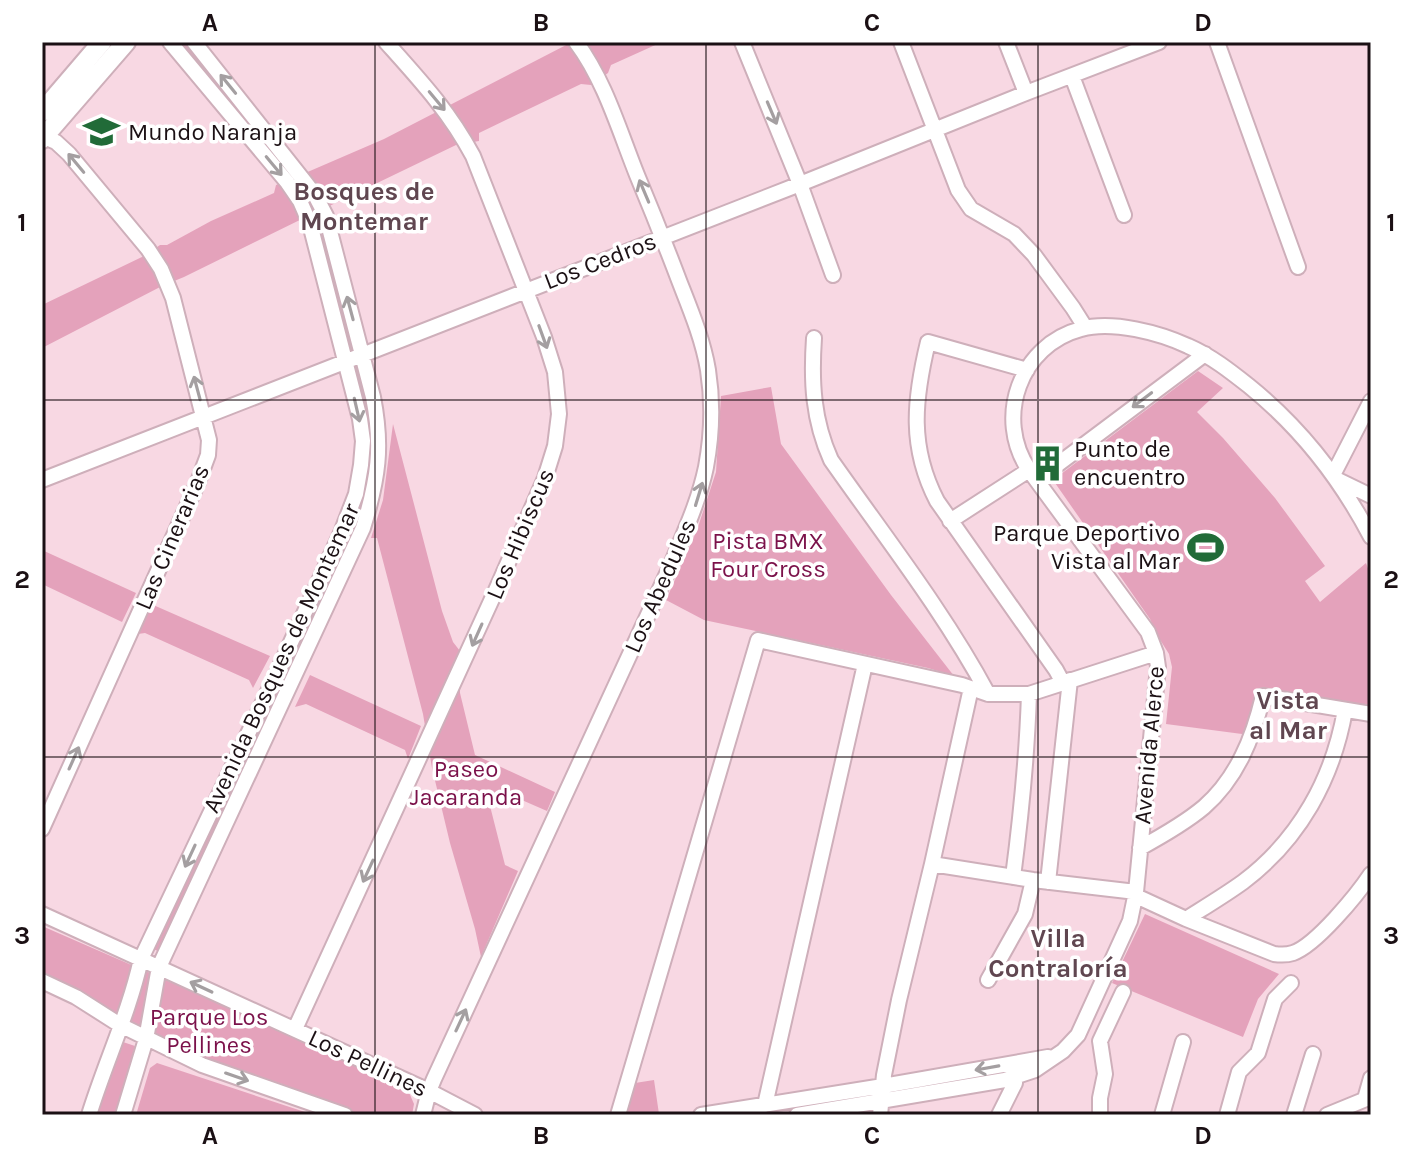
<svg xmlns="http://www.w3.org/2000/svg" width="1413" height="1157" viewBox="0 0 1413 1157" font-family="Karla,sans-serif">
<rect width="100%" height="100%" fill="#f8d8e3"/>
<path fill="#e4a2bb" d="M179,42h7l110,135 88,-38 186,-96 92,-1 -51,23 -3,8 -17,12 -10,-1 -102,49v8l-23,4 -139,67 33,132 -5,2 -35,-131 -126,62 -22,9 -120,62v-43l102,-49 16,-11h7l44,-24 63,-28 2,-8 14,-6 -46,-62z
M1198,371l25,17 -26,24 26,26 52,60 50,68 -20,15 15,21 46,-39 5,14v130l-110,-16 -12,41 -7,2 -76,-10 6,-57 -3,-13 -12,-19 -7,-16 -97,-139z
M358,372c8,31 17,62 14,95 -1,10 -4,21 -6,31l-208,453 -5,-2 206,-448 -5,-126z
M771,387l10,57 110,151 63,81 -26,-8 -224,-48 -38,-20 31,-70 19,-58 5,-76z
M393,424l49,187 11,31 7,9v42l15,62 80,37 -8,19 -48,-21 -10,12 16,63 13,6 -37,86 -6,-28 -25,-86 -18,-75 -9,-54 -46,-176h-6l12,-38z
M42,550l94,43 -14,29 -80,-38z
M151,604l119,52 -17,32 -4,-8 -104,-47 -7,1z
M310,675l111,51 -13,33 -3,-9 -99,-46 -11,3z
M1145,914l134,60 -21,25 -15,38 -131,-54z
M42,926l241,105 125,59 6,14 -2,11h-52l-78,-31 -82,-26 -92,-49 -42,-25 -24,-9z
M120,1041l15,5 -20,69h-19z
M157,1063l157,52h-178l14,-47z
M654,1080l5,34 -33,1 9,-32z"/>
<g fill="none" stroke-linecap="round" stroke-linejoin="round">
<defs>
<path id="minor" d="M742,42l58,142 33,91
M901,42l57,148 13,19 43,25 20,21 39,53 12,19
M1006,42l20,51
M1217,42l81,225
M1072,76l52,139
M42,136l14,6 13,12 79,95 13,20 12,29 36,142 -1,15 -10,27 -156,347
M814,338c-3,44 -1,82 17,122 54,77 113,152 157,234
M1027,370l-99,-28c-14,58 -19,105 9,159l119,169 7,13
M1333,475l38,-74
M42,480l758,-296 226,-91 133,-51
M1037,480l168,-126
M1338,480l33,16
M950,521l79,-51
M1140,848c22,-12 45,-25 64,-41 33,-29 49,-69 59,-111l108,18
M932,864l101,16 103,12
M1013,877c8,-61 14,-121 16,-183
M1048,882l22,-202
M1136,896l50,23 88,35c7,1 13,1 19,-1 23,-8 64,-58 78,-79
M42,914l387,177 46,24
M1186,919c19,-12 39,-24 57,-37 57,-43 90,-104 102,-172
M988,980l37,-66 8,-34
M42,981l34,16 44,28 82,40 143,50
M295,1029l202,-441 48,-110 10,-32 4,-32 -4,-42 -11,-35 -71,-181c-24,-45 -53,-76 -87,-114
M1365,1099l6,-21
M765,1105l100,-441
M89,1115c16,-52 40,-102 52,-156l135,-284 65,-142 15,-39 5,-29 2,-24 -3,-22 -50,-195 -10,-23 -13,-19 -117,-140
M123,1115l23,-76 13,-72 204,-439c15,-49 20,-81 10,-131l-47,-181 -11,-21 -10,-13 -111,-140
M423,1115l6,-24 5,-12 237,-514c13,-32 28,-64 35,-98 6,-32 7,-65 2,-97 -5,-30 -17,-59 -28,-87 -14,-37 -28,-72 -43,-108 -18,-45 -32,-94 -61,-133
M618,1115l140,-475 204,45 26,9h41l127,-41
M701,1115l182,-29 165,-29
M797,1115l208,-35 30,-10 28,-19 15,-16 52,-114 6,-29 22,-225 -2,-14 -8,-21 -119,-162c-35,-52 -9,-125 52,-141 31,-9 79,4 107,17 23,10 42,25 61,40 52,42 91,92 122,151
M880,1115l4,-40 15,-75 33,-136 39,-176
M999,1115l16,-32 1,-12
M1100,1115v-17l5,-24 -5,-33 23,-49
M1162,1115l21,-73
M1227,1115l12,-43 19,-19 17,-54 16,-16
M1294,1115l19,-61
M1327,1115l44,-18"/>
<path id="major" d="M42,112l60,-70
M42,139l84,-97"/>
</defs>
<use href="#minor" stroke="#ceafba" stroke-width="18"/>
<use href="#major" stroke="#ceafba" stroke-width="22"/>
<use href="#minor" stroke="#fff" stroke-width="14"/>
<use href="#major" stroke="#fff" stroke-width="18"/>
</g>
<defs><path id="oneway-shaft" d="M-6 0H5M1.5-3L5.5 0L1.5 3" fill="none" stroke-width="1.6" stroke-linecap="round" stroke-linejoin="round" transform="scale(2)"/></defs>
<g stroke="#a49fa1">
<use href="#oneway-shaft" transform="translate(228 84) rotate(-129)"/>
<use href="#oneway-shaft" transform="translate(437 101) rotate(50)"/>
<use href="#oneway-shaft" transform="translate(772 113) rotate(67)"/>
<use href="#oneway-shaft" transform="translate(76 163) rotate(-130)"/>
<use href="#oneway-shaft" transform="translate(274 166) rotate(50)"/>
<use href="#oneway-shaft" transform="translate(644 191) rotate(-113)"/>
<use href="#oneway-shaft" transform="translate(350 308) rotate(-105)"/>
<use href="#oneway-shaft" transform="translate(543 337) rotate(70)"/>
<use href="#oneway-shaft" transform="translate(197 388) rotate(-105)"/>
<use href="#oneway-shaft" transform="translate(1142 400) rotate(143)"/>
<use href="#oneway-shaft" transform="translate(357 410) rotate(77)"/>
<use href="#oneway-shaft" transform="translate(699 494) rotate(-73)"/>
<use href="#oneway-shaft" transform="translate(477 635) rotate(114)"/>
<use href="#oneway-shaft" transform="translate(74 758) rotate(-66)"/>
<use href="#oneway-shaft" transform="translate(190 856) rotate(115)"/>
<use href="#oneway-shaft" transform="translate(368 871) rotate(115)"/>
<use href="#oneway-shaft" transform="translate(201 987) rotate(-155)"/>
<use href="#oneway-shaft" transform="translate(461 1020) rotate(-65)"/>
<use href="#oneway-shaft" transform="translate(987 1068) rotate(170)"/>
<use href="#oneway-shaft" transform="translate(237 1077) rotate(19)"/>
</g>
<path fill="none" stroke="#1b1014" stroke-width="2" stroke-opacity="0.55" d="M375,42v1073M706,42v1073M1038,42v1073M42,400h1329M42,757h1329"/>
<defs>
<symbol id="school-bare" viewBox="-9 -9 18 18"><path d="M0-5L7-2L0 1L-7-2ZM-4 1L0 2.5L4 1V4Q0 6-4 4Z" fill="#216b38" stroke="#fff" stroke-width="2.5" paint-order="stroke"/></symbol>
<symbol id="building-bare" viewBox="-9 -9 18 18"><path d="M-4-6H4V6H1V3H-1V6H-4ZM-2.5-4.3h1.7v1.8h-1.7ZM.8-4.3h1.7v1.8H.8ZM-2.5-1h1.7V.8h-1.7ZM.8-1h1.7V.8H.8Z" fill="#216b38" stroke="#fff" stroke-width="2.5" paint-order="stroke"/></symbol>
<symbol id="stadium-bare" viewBox="-9 -9 18 18"><path d="M0-5a6.5 5 0 1 0 0 10a6.5 5 0 1 0 0-10ZM-3.5-1.8h7v3.6h-7Z" fill="#216b38" stroke="#fff" stroke-width="2.5" paint-order="stroke"/></symbol>
</defs>
<g fill-rule="evenodd">
<use href="#school-bare" x="76" y="106" width="51" height="51"/>
<use href="#building-bare" x="1022" y="438" width="51" height="51"/>
<use href="#stadium-bare" x="1180" y="522" width="51" height="51"/>
</g>
<g text-anchor="middle" stroke-width="7" stroke-linejoin="round" paint-order="stroke">
<g font-size="24" fill="#1b1014" stroke="#fff" text-anchor="start">
<text x="128" y="140">Mundo Naranja</text>
<text x="1074" y="457">Punto de<tspan x="1074" dy="28">encuentro</tspan></text>
<text x="1180" y="541" text-anchor="end">Parque Deportivo<tspan x="1180" dy="28">Vista al Mar</tspan></text>
</g>
<g font-size="24" fill="#1b1014" stroke="#fff">
<text transform="translate(600 261) rotate(-21)" y="8">Los Cedros</text>
<text transform="translate(520 534) rotate(-67)" y="8">Los Hibiscus</text>
<text transform="translate(172 537) rotate(-67)" y="8">Las Cinerarias</text>
<text transform="translate(660 586) rotate(-66)" y="8">Los Abedules</text>
<text transform="translate(281 658) rotate(-65)" y="8">Avenida Bosques de Montemar</text>
<text transform="translate(1149 745) rotate(-85)" y="8">Avenida Alerce</text>
<text transform="translate(368 1063) rotate(25)" y="8">Los Pellines</text>
</g>
<g font-size="24" fill="#7b114a" stroke="#fff">
<text x="768" y="549">Pista BMX<tspan x="768" dy="28">Four Cross</tspan></text>
<text x="466" y="777">Paseo<tspan x="466" dy="28">Jacaranda</tspan></text>
<text x="209" y="1025">Parque Los<tspan x="209" dy="28">Pellines</tspan></text>
</g>
<g font-size="26" font-weight="bold" fill="#604650" stroke="#fff">
<text x="364" y="200">Bosques de<tspan x="364" dy="30">Montemar</tspan></text>
<text x="1288" y="709">Vista<tspan x="1288" dy="30">al Mar</tspan></text>
<text x="1058" y="947">Villa<tspan x="1058" dy="30">Contraloría</tspan></text>
</g>
</g>
<rect width="1413" height="1157" fill="none" stroke="#ffffff" stroke-width="88"/>
<rect x="44" y="44" width="1325" height="1069" fill="none" stroke="#1b1014" stroke-width="3"/>
<g font-size="26" text-anchor="middle" font-weight="bold" fill="#1b1014">
<text x="210" y="31">A</text>
<text x="541" y="31">B</text>
<text x="872" y="31">C</text>
<text x="1203" y="31">D</text>
<text x="22" y="231">1</text>
<text x="1391" y="231">1</text>
<text x="22" y="588">2</text>
<text x="1391" y="588">2</text>
<text x="22" y="944">3</text>
<text x="1391" y="944">3</text>
<text x="210" y="1144">A</text>
<text x="541" y="1144">B</text>
<text x="872" y="1144">C</text>
<text x="1203" y="1144">D</text>
</g>
</svg>
